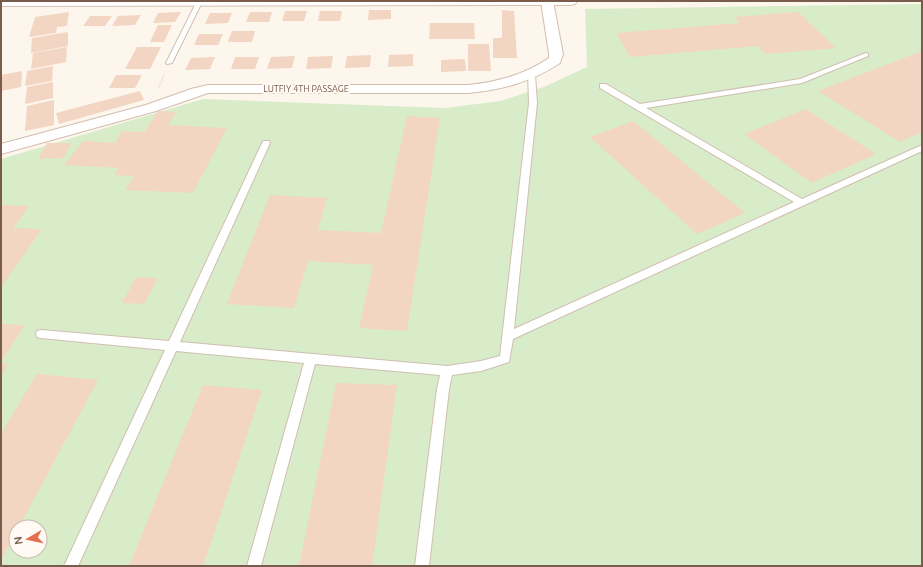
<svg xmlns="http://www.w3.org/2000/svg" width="923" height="567" viewBox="0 0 923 567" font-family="Ubuntu,sans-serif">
<rect width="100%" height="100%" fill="#fdf6ec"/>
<path fill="#d8ecc9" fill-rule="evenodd" d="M922,4v562h-921v-407l202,-60 242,9 55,-7 44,-14 43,-20 -2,-58zM16,527h24v24h-24z"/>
<path fill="#f3d5c3" d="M369,10h22v9l-23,1z
M502,10l12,1 3,47h-24v-20h9z
M285,11h22l-3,10h-22z
M320,11h22l-2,10h-22z
M69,12l-2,14 -10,1 -1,6 -27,4 6,-20z
M181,12l-6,10 -22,1 5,-10z
M250,12h22l-3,10h-23z
M798,12l38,36 -70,6 -8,-8 -128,11 -14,-24 124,-10 -5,-6z
M210,13h22l-4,10 -23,1z
M141,15l-6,10 -23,1 6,-10z
M90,16h22l-7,10h-22z
M430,23h44l1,16h-46z
M158,25h14l-8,17h-14z
M232,31h23l-3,11h-24z
M68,32v14l-37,7 1,-15z
M199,34h24l-5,11h-24z
M468,44h21l2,27h-23z
M67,47l-1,15 -35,7 2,-16z
M137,47h24l-11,22h-25z
M922,51v81l-22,10 -82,-51z
M413,54v12l-25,1 1,-12z
M371,55l-1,12 -25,1 2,-12z
M295,56l-3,12 -25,1 4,-12z
M333,56l-2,12 -25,1 2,-12z
M215,57l-5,12 -25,1 6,-12z
M235,57h24l-4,12h-24z
M465,59l1,12 -25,1v-12z
M53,66l-1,15 -27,5 2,-15z
M22,71l-1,16 -20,4v-16z
M116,75h26l-7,13h-26z
M53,82v16l-28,6 2,-17z
M140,91l4,9 -85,24 -3,-11z
M54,100v25l-29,6 2,-25z
M806,109l70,45 -64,29 -68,-49z
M158,111l18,1 -8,13 59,3 -34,65 -68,-3 9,-14 -20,-1 5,-7 -55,-3 19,-24 32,2 7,-12 22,1z
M407,116l33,2 -33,213 -48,-3 14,-63 -65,-4 -14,47 -67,-4 43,-109 57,3 -9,32 63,3z
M633,121l112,92 -48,21 -107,-97z
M47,143h25l-9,15 -25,1z
M1,205l28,1 -16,22 29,1 -41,58z
M136,277l22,1 -14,26 -22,-1z
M1,324l24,1 -24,37z
M1,363l7,1 -7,12z
M37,374l61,6 -79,147h-3v5l-15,28v-126z
M336,383l61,2 -25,181h-73z
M203,385l59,5 -59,176h-74z"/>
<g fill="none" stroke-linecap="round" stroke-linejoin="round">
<defs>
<path id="lane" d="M197,1l5,1 -30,61 -5,1 -1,-1z
M866,53l2,1v2l-66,27 -156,25 156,91 120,-54v6l-409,188 -4,23 -28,9 -29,4 -3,14 -20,177h-14l22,-177 3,-14 -125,-11 -54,202h-14l57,-203 -128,-12 -98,215h-14l101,-216 -124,-12 -4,-1 -1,-3 1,-3 4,-1 128,11 94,-200h6l1,2 -90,199 267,24 34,-5 19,-5 29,-253 -1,-31h6l1,2 2,29 -23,226 280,-127 -194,-114v-4h6l34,20 160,-25z"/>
<path id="street" d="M541,1h12l10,53 -3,9c-29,19 -58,27 -92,30h-260l-52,18 -155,43v-10l145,-39 45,-16 17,-4h260c30,-3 55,-10 81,-27v-4z"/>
<path id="secondary" d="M1,1h576l-2,3 -5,1 -569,1z"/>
</defs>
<use href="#lane" stroke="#d1beb0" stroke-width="2"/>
<use href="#street" stroke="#d1beb0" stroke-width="2"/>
<use href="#secondary" stroke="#d6c0b0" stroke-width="2"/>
<path stroke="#d9b8a5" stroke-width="2" stroke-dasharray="0.5 2" stroke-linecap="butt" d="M159,87l6,-14"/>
<use href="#lane" fill="#fff" fill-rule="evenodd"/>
<use href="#street" fill="#fff" fill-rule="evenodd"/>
<use href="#secondary" fill="#fff" fill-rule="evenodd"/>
</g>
<g text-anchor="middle" stroke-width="4" stroke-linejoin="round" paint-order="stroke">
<g font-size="9" fill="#7a5c4d" stroke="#fffaf3">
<text x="306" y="92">LUTFIY 4TH PASSAGE</text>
</g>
</g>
<rect width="923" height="567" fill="none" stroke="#7a5c4d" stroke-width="4"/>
<g transform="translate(28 539) rotate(261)"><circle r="19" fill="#fffaf3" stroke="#cabbb1"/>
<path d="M0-3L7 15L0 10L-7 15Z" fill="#e76f51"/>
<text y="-6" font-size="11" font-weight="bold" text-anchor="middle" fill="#7a5c4d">N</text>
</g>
</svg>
